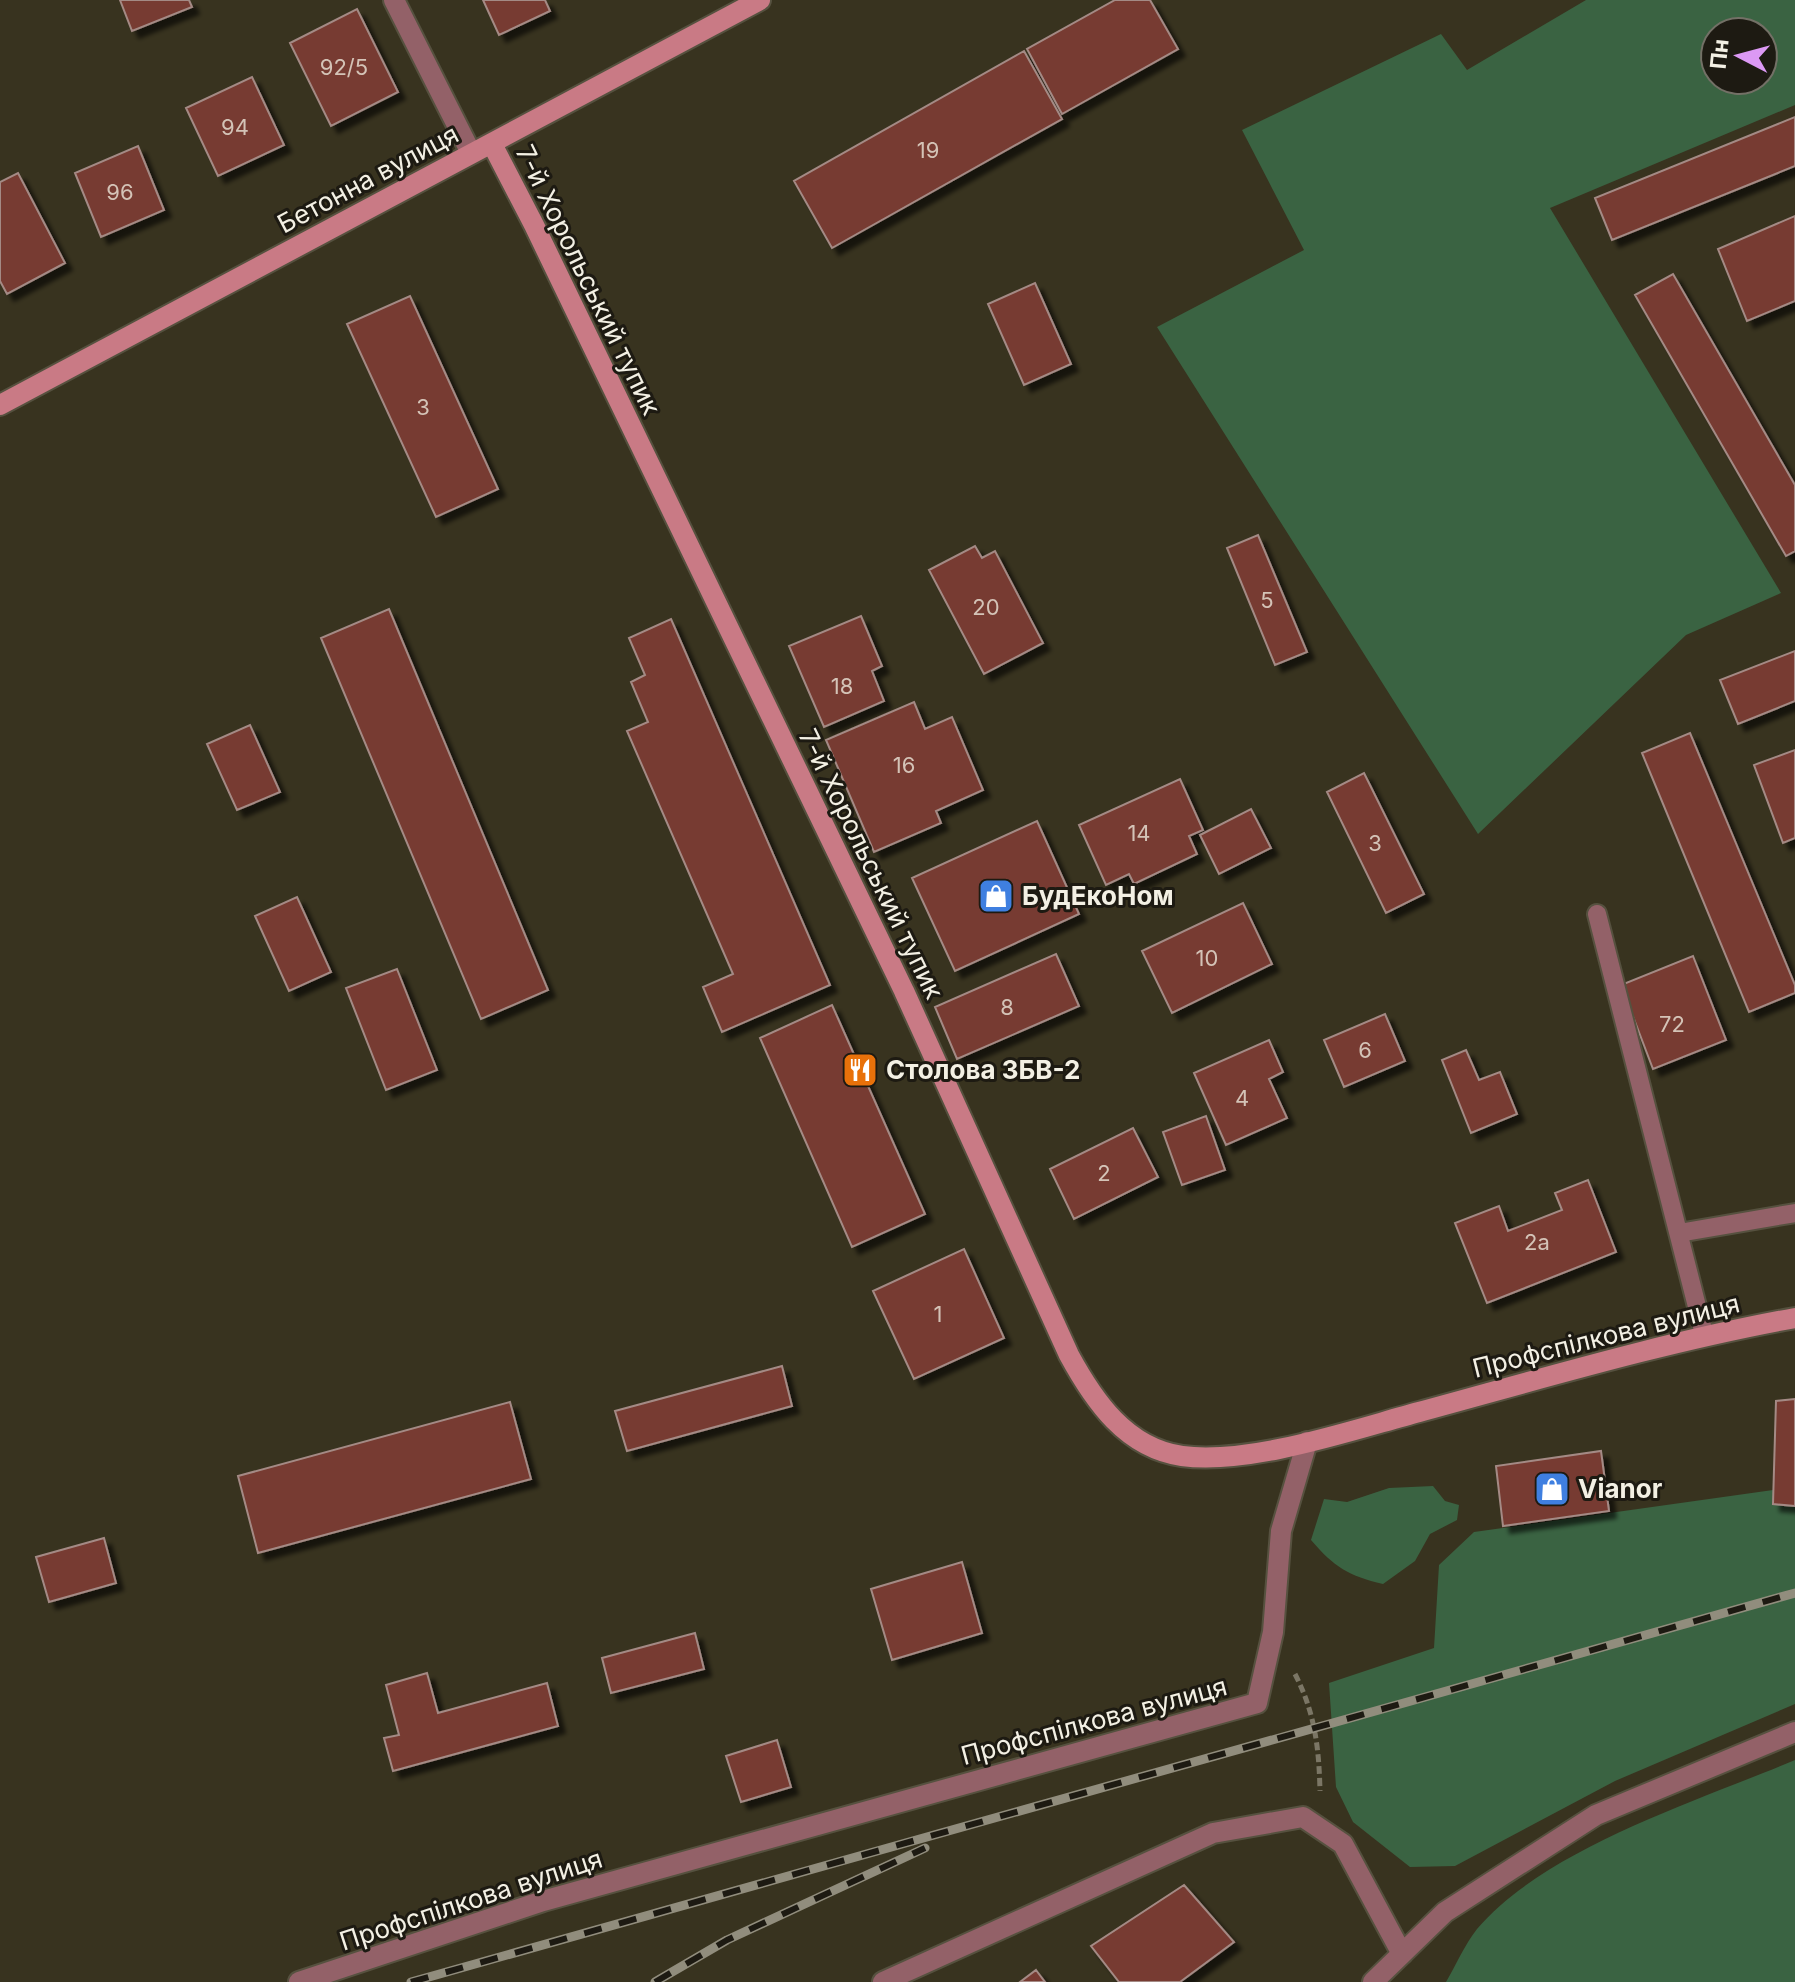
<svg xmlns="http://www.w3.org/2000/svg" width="1795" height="1982" viewBox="0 0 1795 1982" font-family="Inter,sans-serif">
<defs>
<filter id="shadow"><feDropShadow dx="7" dy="7" stdDeviation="2" flood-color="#0009"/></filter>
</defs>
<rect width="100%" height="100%" fill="#38331f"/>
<path fill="#3a6342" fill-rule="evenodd" d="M1586,0h209v105l-245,103 231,385 -95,42 -208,199 -321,-507 147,-77 -62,-120 199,-96 26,36zM1715,32h48v48h-48z
M1433,1486l12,15 14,4 -2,15 -27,14 -15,27 -32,23c-34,-8 -49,-17 -72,-44l13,-41 23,3 42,-14z
M1773,1490l22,4v210l-180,77 -160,85 -45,1 -57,-45 -17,-35 -7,-104 105,-35 5,-83 35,-33z
M1795,1760v222h-349c10,-17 19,-38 31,-53 69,-81 221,-128 318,-169z"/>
<path fill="#773b30" stroke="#a48a85" stroke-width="2" filter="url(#shadow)" d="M120,0h69l3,7 -60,24z
M483,0h62l5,11 -51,24z
M1115,0h35l28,49 -116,65 -35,-65z
M357,9l41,83 -67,34 -41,-83z
M1024,51l38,68 -230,129 -38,-67z
M252,77l32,68 -66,31 -32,-68z
M1795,117v49l-183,74 -17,-42z
M138,146l26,64 -63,27 -26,-64z
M18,173l47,90 -58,31 -7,-13v-99z
M1795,216v85l-48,20 -29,-72z
M1673,274l122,211v66l-9,5 -151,-261z
M1035,283l36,81 -47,21 -36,-81z
M410,296l88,193 -62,28 -89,-193z
M1258,535l49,117 -32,13 -48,-117z
M975,546l7,12 13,-7 48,92 -59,31 -55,-104z
M389,609l159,381 -67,29 -160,-381z
M861,616l21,50 -10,5 12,30 -60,26 -35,-81z
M671,619l159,366 -108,47 -19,-45 30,-13 -106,-243 21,-9 -17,-40 14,-7 -16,-37z
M1795,651v50l-57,23 -18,-44z
M914,702l11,27 27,-12 31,73 -47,21 5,12 -67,29 -48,-112z
M250,725l30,67 -43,18 -30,-66z
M1690,733l105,252v8l-46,19 -107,-259z
M1795,750v88l-12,5 -29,-78z
M1364,773l60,121 -38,19 -59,-121z
M1180,779l23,51 -14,6 8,18 -63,30 -5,-10 -23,11 -27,-60z
M1251,809l20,39 -52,26 -19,-39z
M1037,821l42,93 -124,57 -43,-93z
M297,897l34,75 -42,19 -34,-75z
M1243,903l29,61 -100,49 -30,-62z
M1056,954l23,52 -122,53 -22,-52z
M1693,956l33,84 -73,29 -32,-84z
M397,969l40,101 -51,20 -40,-102z
M832,1005l93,209 -73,33 -92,-209z
M1385,1014l20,47 -61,26 -20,-47z
M1269,1040l14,32 -14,7 18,39 -61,27 -32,-72z
M1466,1050l13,30 21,-8 17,42 -46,19 -29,-73z
M1206,1116l19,54 -43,15 -19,-53z
M1133,1128l25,49 -84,42 -24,-50z
M1588,1180l28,72 -129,51 -32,-80 44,-17 9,25 54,-21 -7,-17z
M964,1249l40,89 -90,41 -41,-88z
M782,1366l10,40 -165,45 -12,-40z
M1795,1399v107l-22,-2 3,-103z
M510,1402l21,77 -273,74 -20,-77z
M1601,1451l8,60 -106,15 -7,-60z
M104,1538l12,45 -67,19 -13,-45z
M962,1562l20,71 -90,27 -21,-71z
M695,1633l9,36 -93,24 -9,-35z
M427,1673l11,40 109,-30 11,43 -165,45 -9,-33 15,-3 -13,-50z
M777,1740l14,47 -50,15 -15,-46z
M1184,1885l50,57 -54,40h-61l-28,-36z
M1036,1970l9,12h-25z"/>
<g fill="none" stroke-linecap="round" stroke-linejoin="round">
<defs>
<path id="lane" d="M1597,914l107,420
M1679,1233l116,-20"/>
<path id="street" d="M394,0l77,153
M299,1982l244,-81 714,-198 16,-71 8,-101 26,-89
M883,1982l330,-149 90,-16 40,27 59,110
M1373,1982l72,-70 151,-97 199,-83"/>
<path id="secondary" d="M492,144l42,81 370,766 165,364c25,46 57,93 113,101 69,9 170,-26 237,-44 125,-34 249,-71 376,-94
M0,405l760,-405"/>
</defs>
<use href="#lane" stroke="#56513f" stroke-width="22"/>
<use href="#street" stroke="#56513f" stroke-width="24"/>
<use href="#secondary" stroke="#56513f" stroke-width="24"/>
<path stroke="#7b7665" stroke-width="5" stroke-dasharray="8 4" stroke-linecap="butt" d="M1295,1674c20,39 24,74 25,117"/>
<use href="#lane" stroke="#936168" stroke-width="18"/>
<use href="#street" stroke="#936168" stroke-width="20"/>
<use href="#secondary" stroke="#c97a85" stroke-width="20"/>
<defs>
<path id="rail" d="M411,1982l1384,-389
M655,1982l72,-42 198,-92"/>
</defs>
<use href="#rail" stroke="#918d7d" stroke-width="9"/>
<use href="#rail" stroke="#1d1a12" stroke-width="6" stroke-dasharray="18" stroke-linecap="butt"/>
</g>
<defs>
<symbol id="shop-square" viewBox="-11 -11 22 22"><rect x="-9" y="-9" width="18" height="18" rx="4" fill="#3f7fe0" stroke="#1d1a12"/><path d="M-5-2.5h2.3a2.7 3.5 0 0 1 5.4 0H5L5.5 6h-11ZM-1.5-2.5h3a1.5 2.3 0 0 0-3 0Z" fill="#fff"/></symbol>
<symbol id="restaurant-square" viewBox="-11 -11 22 22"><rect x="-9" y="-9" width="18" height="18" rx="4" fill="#e8710a" stroke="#1d1a12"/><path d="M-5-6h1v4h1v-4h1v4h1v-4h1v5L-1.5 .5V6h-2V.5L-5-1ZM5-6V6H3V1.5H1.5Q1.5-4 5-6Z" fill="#fff"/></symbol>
</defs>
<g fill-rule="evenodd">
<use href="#shop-square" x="976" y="876" width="40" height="40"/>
<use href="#restaurant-square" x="840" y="1050" width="40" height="40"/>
<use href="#shop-square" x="1532" y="1469" width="40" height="40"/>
</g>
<g text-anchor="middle" stroke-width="6" stroke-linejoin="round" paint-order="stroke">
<g font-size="22" fill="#d4c3b7">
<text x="344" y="75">92/5</text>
<text x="235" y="135">94</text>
<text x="928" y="158">19</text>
<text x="120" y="200">96</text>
<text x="423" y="415">3</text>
<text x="1267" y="608">5</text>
<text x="986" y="615">20</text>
<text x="842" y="694">18</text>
<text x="904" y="773">16</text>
<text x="1139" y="841">14</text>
<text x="1375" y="851">3</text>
<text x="1207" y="966">10</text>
<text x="1007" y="1015">8</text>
<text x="1672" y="1032">72</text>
<text x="1365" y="1058">6</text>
<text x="1242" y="1106">4</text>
<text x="1104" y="1181">2</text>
<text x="1537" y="1250">2а</text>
<text x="938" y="1322">1</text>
</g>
<g font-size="26" fill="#f3f0e4" stroke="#1d1a12">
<text transform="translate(368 179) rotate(-28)" y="9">Бетонна вулиця</text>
<text transform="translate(588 280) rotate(64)" y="9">7-й Хорольський тупик</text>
<text transform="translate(871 864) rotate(64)" y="9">7-й Хорольський тупик</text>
<text transform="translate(1606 1336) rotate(-14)" y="9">Профспілкова вулиця</text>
<text transform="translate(1094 1721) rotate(-15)" y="9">Профспілкова вулиця</text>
<text transform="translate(471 1900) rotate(-18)" y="9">Профспілкова вулиця</text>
</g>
<g font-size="26" font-weight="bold" fill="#f3f0e4" stroke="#1d1a12" text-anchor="start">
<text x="1022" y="905">БудЕкоНом</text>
<text x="886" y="1079">Столова ЗБВ-2</text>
<text x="1578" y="1498">Vianor</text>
</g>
</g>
<g transform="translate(1739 56) rotate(276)"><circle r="38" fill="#1d1a12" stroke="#737066" stroke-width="2"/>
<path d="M0-6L14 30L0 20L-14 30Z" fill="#dc99f4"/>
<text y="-12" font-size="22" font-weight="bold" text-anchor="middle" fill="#f3f0e4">Пн</text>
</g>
</svg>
